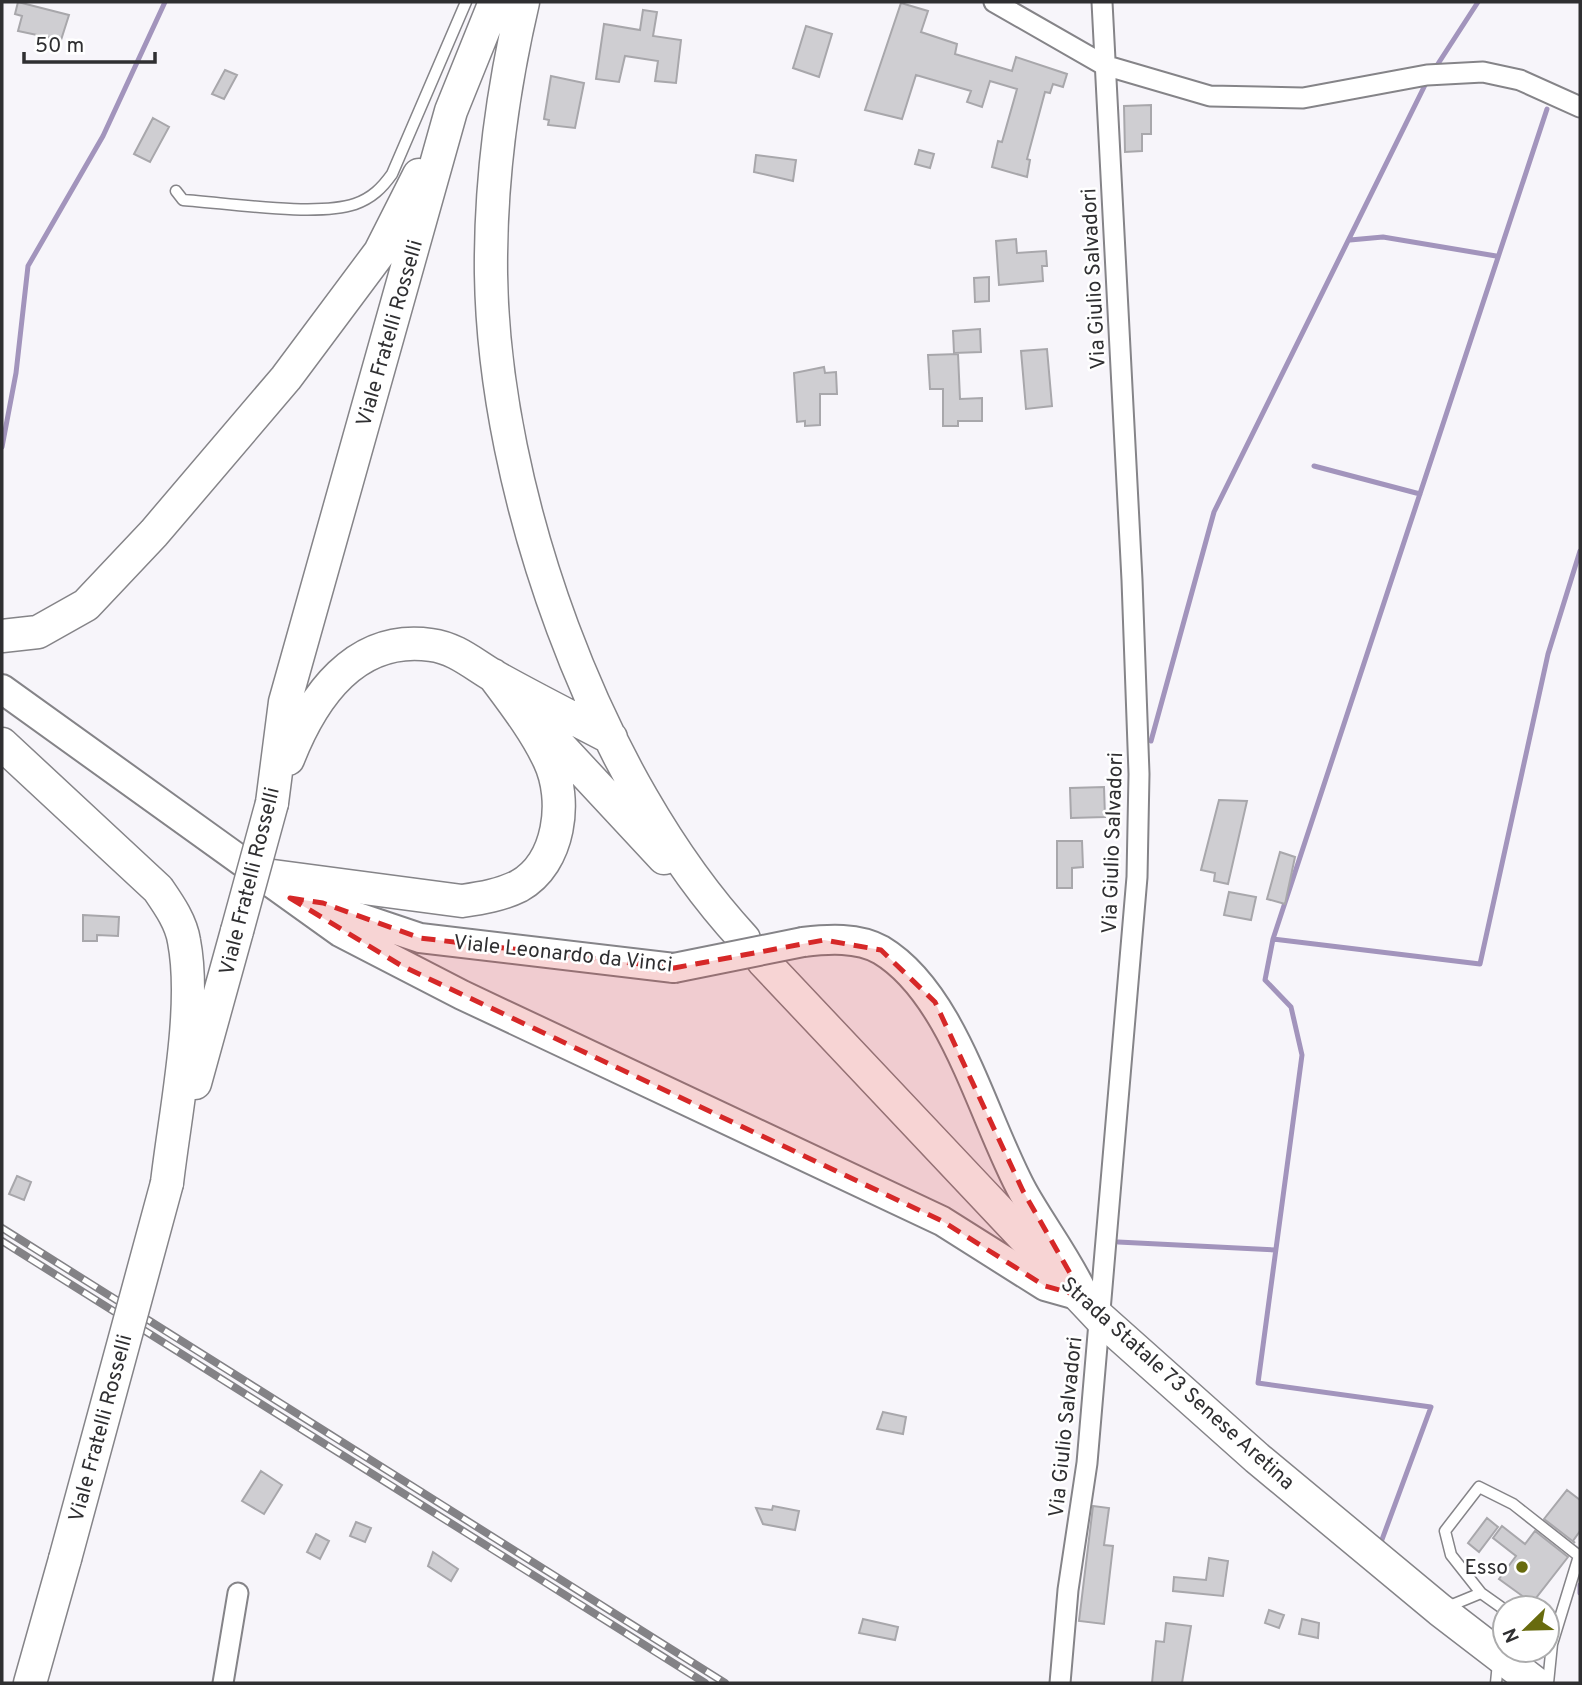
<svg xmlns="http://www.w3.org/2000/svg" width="1582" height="1685" viewBox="0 0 1582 1685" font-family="Overpass,sans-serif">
<rect width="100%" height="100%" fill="#f7f5fa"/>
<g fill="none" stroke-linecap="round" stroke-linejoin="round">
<path stroke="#a294bc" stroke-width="5" d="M1434,70l44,-68
M1350,240l33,-3 113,19
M2,447l14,-74 12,-107 75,-130 62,-134
M1314,466l106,28
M1151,741l63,-229 213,-431
M1273,939l207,25 68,-310 32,-103
M1118,1242l157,8
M1380,1545l51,-138 -173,-24 44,-328 -11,-48 -26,-27 8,-41 274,-830
M1580,1585v8"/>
</g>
<path fill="#cfced2" stroke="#a8a7ab" stroke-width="2" d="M18,2l51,13 -8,25 -43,-9 4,-15 -7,-2z
M901,3l27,8 -7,21 36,12 -2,10 57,17 4,-14 51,17 -4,13 -10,-3 -3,9 -5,-1 -18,67 3,1 -3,17 -35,-10 6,-26 4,1 15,-53 -27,-8 -8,26 -15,-5 4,-11 -55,-16 -14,44 -37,-9z
M643,10l14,2 -4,24 28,4 -5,43 -21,-2 3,-20 -33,-5 -6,26 -23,-3 8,-55 36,6z
M806,26l26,8 -13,43 -26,-9z
M225,70l12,5 -13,24 -12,-5z
M551,76l33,7 -9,45 -27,-3 1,-5 -5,-1z
M1151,105v29h-9v17l-17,1 -1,-46z
M153,118l16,9 -19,35 -16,-8z
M919,150l15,4 -4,14 -15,-4z
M756,155l40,5 -3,21 -39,-9z
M1016,239l1,14 29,-2 1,15h-5l1,15 -44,4 -3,-44z
M989,277v24l-14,1 -1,-24z
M980,329l1,23 -27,1 -1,-22z
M1047,349l5,57 -26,3 -5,-58z
M958,354l2,45 22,-1v23h-24v5h-15v-37h-13l-2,-34z
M824,367l1,6 11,-1 1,22h-17v31l-15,1v-5l-8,1 -3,-49z
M1104,787l1,30 -34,1 -1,-30z
M1219,800l28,1 -19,83 -14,-3 1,-8 -14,-3z
M1057,841h25l1,26 -11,1v20h-15z
M1280,852l15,5 -10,47 -18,-5z
M1229,892l27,5 -5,23 -27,-5z
M83,915l36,2 -1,19 -21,-1v6h-14z
M17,1176l14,6 -7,18 -15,-6z
M883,1412l23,5 -3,17 -26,-5z
M261,1471l21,14 -18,29 -22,-13z
M1567,1490l13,10v31l-7,10 2,2 -31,-24z
M773,1506l26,5 -4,19 -32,-6 -7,-16 16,2z
M1093,1506l16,2 -5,37 9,1 -9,78 -25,-3z
M1487,1518l11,9 -19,25 -11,-9z
M356,1522l15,6 -6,14 -15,-6z
M1502,1526l23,18 10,-13 33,26 -36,46 -33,-24 17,-23 -23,-18z
M316,1534l13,7 -9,18 -13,-7z
M433,1552l25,17 -7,12 -23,-15z
M1209,1558l19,3 -5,35 -50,-5 1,-14 32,3z
M1269,1610l15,5 -5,13 -14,-5z
M863,1619l35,8 -3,13 -36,-7z
M1302,1619l17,4 -1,15 -19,-4z
M1166,1623l25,3 -9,57h-30l4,-42 8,1z"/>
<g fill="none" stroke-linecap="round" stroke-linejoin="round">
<defs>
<path id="service" d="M176,191l7,9c45,3 133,17 172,4 17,-6 27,-16 37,-30l74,-172
M1481,1593l-30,-38 -6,-24 34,-44 34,17 66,52 -27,88
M1447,1607l34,-14 24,17
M1547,1641l5,3 -4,39
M1496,1683l2,-20"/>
<path id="minor" d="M994,2l110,63 106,31 93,2 124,-23 56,-3 37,8 60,27
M223,1683l15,-90
M1060,1683l8,-93 19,-127 50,-586 2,-103 -7,-194 -30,-578"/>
<path id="secondary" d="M2,689l338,243 122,63 480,226 103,65 32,9
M310,901l110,37 254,30
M803,942c25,-3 55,-5 78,8 73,44 102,169 142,242 19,34 43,65 60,101"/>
<path id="primary" d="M523,2c-21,90 -33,179 -32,272 3,218 104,504 253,665
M2,636l36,-4 48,-27 68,-72 132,-155 94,-126 39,-77
M542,727l122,131
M2,744l156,145c11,16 23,33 26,52 13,67 -9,172 -17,242
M288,759c24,-61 67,-125 143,-114 24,3 41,18 61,30 39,22 79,42 119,63
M272,803l13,-101 166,-591 44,-109
M258,874l204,27c20,-3 39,-6 57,-15 41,-23 49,-86 30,-126 -14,-30 -36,-58 -56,-85
M763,961l337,357 157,140 183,152 95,73
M195,1083l42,-152
M30,1683l35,-124"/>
</defs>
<use href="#service" stroke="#858488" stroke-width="13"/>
<use href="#minor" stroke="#858488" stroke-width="23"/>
<use href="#secondary" stroke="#858488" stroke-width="32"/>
<use href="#primary" stroke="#858488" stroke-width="35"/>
<use href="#service" stroke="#fff" stroke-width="10"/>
<use href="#minor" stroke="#fff" stroke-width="19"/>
<use href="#secondary" stroke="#fff" stroke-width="28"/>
<use href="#primary" stroke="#fff" stroke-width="32"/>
<defs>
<path id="rail" d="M2,1228l723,455
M2,1241l703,442"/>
</defs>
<use href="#rail" stroke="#838286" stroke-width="8"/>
<use href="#rail" stroke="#fff" stroke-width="5" stroke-dasharray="16" stroke-linecap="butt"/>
<defs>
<path id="secondary-bridge" d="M674,968l129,-26"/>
<path id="primary-bridge" d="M237,931l35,-128
M65,1559l102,-376"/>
</defs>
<use href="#secondary-bridge" stroke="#858488" stroke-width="32" stroke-linecap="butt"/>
<use href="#primary-bridge" stroke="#858488" stroke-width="35" stroke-linecap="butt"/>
<use href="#secondary-bridge" stroke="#fff" stroke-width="28"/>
<use href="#primary-bridge" stroke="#fff" stroke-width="32"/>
</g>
<path fill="#d62828" fill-opacity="0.2" stroke="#d62828" stroke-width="5" stroke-dasharray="14 9" stroke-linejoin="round" d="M290,898l33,5 97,35 254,30 150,-28 57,10 54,52 88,189 67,117 -13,-13 -32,-9 -103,-65 -540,-255z"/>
<circle fill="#686b0e" stroke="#fff" stroke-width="2.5" cx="1522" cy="1567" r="7"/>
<g text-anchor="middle" stroke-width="5" stroke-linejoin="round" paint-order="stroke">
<g font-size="21" fill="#2f2f31" stroke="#fff">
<text transform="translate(1093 279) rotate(-93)" y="7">Via Giulio Salvadori</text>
<text transform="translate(389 333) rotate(-74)" y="7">Viale Fratelli Rosselli</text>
<text transform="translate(1112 843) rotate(-88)" y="7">Via Giulio Salvadori</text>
<text transform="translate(249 881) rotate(-76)" y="7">Viale Fratelli Rosselli</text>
<text transform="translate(563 953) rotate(6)" y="7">Viale Leonardo da Vinci</text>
<text transform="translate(1178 1383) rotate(42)" y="7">Strada Statale 73 Senese Aretina</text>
<text transform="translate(1065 1427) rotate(-84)" y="7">Via Giulio Salvadori</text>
<text transform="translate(100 1428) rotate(-75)" y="7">Viale Fratelli Rosselli</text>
</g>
<g font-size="21" fill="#2f2f31" stroke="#fff" text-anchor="end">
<text x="1508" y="1574">Esso</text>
</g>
</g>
<rect width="1582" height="1685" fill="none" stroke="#2f2f31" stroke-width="7"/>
<g transform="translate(1526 1629) rotate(247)"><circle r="33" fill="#ffffff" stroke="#acacad" stroke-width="2"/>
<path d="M0-5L12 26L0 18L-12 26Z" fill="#686b0e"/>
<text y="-10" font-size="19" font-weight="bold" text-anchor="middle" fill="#2f2f31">N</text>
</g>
<path d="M24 52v10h131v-10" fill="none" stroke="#2f2f31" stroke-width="3.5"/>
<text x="35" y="52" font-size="21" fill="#2f2f31" stroke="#ffffff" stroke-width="5" paint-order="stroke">50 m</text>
</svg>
